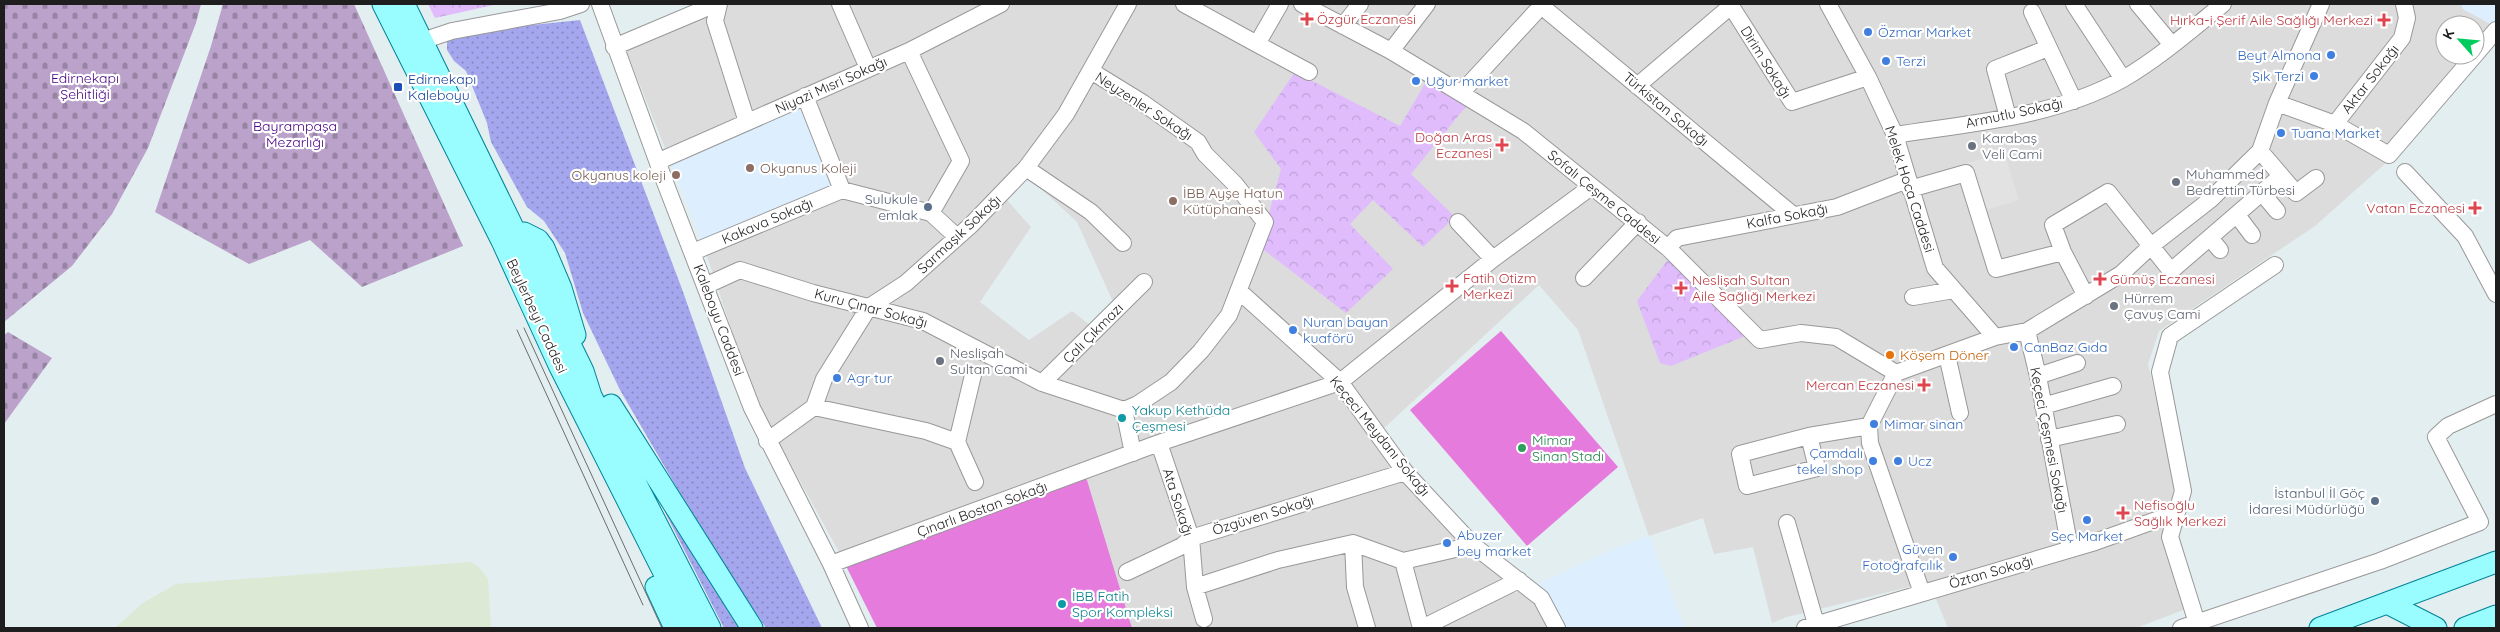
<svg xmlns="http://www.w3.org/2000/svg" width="2500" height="632" viewBox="0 0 2500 632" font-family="Quicksand,sans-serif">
<defs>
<pattern id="grass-dots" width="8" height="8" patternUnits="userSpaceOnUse" patternTransform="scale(1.25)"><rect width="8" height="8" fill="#a5a7ee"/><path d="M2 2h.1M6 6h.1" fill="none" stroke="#8687c0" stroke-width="1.8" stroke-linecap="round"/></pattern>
<pattern id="cemetery-stones" width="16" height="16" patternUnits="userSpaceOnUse" patternTransform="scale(1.25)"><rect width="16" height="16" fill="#bba2ca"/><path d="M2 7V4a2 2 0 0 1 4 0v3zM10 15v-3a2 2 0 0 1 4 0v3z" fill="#9783a3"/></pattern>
<pattern id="park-crowns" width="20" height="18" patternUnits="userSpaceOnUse" patternTransform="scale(1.25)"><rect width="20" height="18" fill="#e0bcfd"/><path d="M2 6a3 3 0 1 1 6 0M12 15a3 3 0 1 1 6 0" fill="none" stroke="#c0a1d8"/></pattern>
</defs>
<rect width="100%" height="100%" fill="#e3eef0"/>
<path fill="#dbdcdb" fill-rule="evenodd" d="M699,4h1762l2,5 33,18v9l-109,126 -72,64 -156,105 -11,33 26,116 -2,29 27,95 -63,24h-188l-19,-46 -142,35 -15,6 -19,-76 -39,7 -11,-36 -54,18 -71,-206 -39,-45 -156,144 132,164 21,-8 26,43h-430l-49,-161 -244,85 -85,-155 -49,-147 129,-62 -32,-93 -137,53 -45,-113zM2445,25h30v30h-30zM1020,169l57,53 37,82 -23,22 -19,-15 -43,29 -49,-38 51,-75 -25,-28z"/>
<path fill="#dce9d4" d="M470,562l8,4 10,13 3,49h-376l28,-25 33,-19z"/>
<path fill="#ddefff" d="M2461,4h35v23l-33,-18z
M802,95l32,93 -129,62 -40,-102z
M1649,536l36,92h-123l-26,-43 82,-38z"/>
<path fill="url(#grass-dots)" d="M580,20l102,269 63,179 77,160h-56l-64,-97 -82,-141 -37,-77 -18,-60 -21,-32 -17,-14 -36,-65 -4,-19 -21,-52 -12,-10 -7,-11v-9l9,-8z
M667,511l73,117h-16l-59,-116z"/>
<path fill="url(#cemetery-stones)" d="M4,4h197l-5,19 -48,125 -36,66 -40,52 -68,56z
M223,4h131l109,242 -101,41 -52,-47 -61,24 -94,-52 56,-166z
M8,332l44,26 -48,66v-89z"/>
<path fill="url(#park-crowns)" d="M428,4h70l-63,14z
M1295,72l105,54 26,-44 42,22 -57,70 44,43 -32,30 -50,-47 -23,24 43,45 -47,44 -86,-66 21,-78 -27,-37z
M1669,258l76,78 -74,30 -11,-3 -23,-62z"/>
<path fill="#e57bdd" d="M1501,331l117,136 -91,79 -117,-136z
M1083,467l49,161h-255l-38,-76z"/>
<path fill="#e2e2e2" d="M2004,152l15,48 -43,13 -15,-48z"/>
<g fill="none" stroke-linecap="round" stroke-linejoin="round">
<defs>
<path id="minor" d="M600,4l66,181 86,223 79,156 29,64
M719,4l-4,17 32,101
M840,4l28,64
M1184,4l73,40 23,-40
M1302,4l89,47 132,80 145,117 92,92 41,-7 35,4 60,36
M1539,4l254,211
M1828,4l40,73 27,58 40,133 60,69
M2074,4l49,75
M2138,4l34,41
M2032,12l42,89
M1343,26l17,-22
M422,41l30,-10 108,-20 21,-7
M1257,44l52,28
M614,47l102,-43
M909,51l52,110 -30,52
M1391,51l36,-47
M2475,55l21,-25
M1637,86l94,-80 61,96 76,-25
M1461,93l82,-89
M805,96l37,94
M2277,103l58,21 54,31 86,-100
M2008,117l-13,-48 53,-21
M2335,124l67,-86 5,-20 -3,-14
M1895,135c76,-12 160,-18 228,-56 36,-21 68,-49 100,-75
M2260,151l36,42 20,-15
M659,161l250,-110 92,-47
M1026,168l65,44 32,31
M2405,172l60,64 31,58
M1910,189l56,-16 30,96 67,-17
M842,190l89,23 26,24
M2237,215l15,20
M1458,222l35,37
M2210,238l10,12
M1668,248l9,-10 160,-31 70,-27
M693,252l149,-62
M1584,278l54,-56
M707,285l33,-15 73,23 110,28 119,62 82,27 14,-6 33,-22 30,-31 28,-36 36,-93 -30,-38 -30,-30 -7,-12 -55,-39 -52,-32
M1239,291l101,91 65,90 68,73 68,53 16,30
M2086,296l-23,-44 -10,-27 55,-33 63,79 110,-95 -19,17 15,18
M1913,297l41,-7
M2027,331l11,45 32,173
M1947,355l13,58
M1896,373l99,-36 32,-6 94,-57 30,-28 59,-46 50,-49 17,-48 44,-99
M1896,373l-27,53 1,17 52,150
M973,375l-16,67 18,40
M2038,376l39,-13
M1042,383l102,-101
M2043,406l70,-20
M814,407l112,24 31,11
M1124,410l9,43
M1809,436l8,32 -70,18 -7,-32 69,-18 60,-10
M2049,439l68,-15
M767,441l47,-34 10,-28 45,-72 37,-24 65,-58 55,-57 40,-54 62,-110
M1159,443l32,95 4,49 9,32
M1787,523l29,101
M1353,543l2,44 12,41
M1403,561l18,67
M831,564l328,-121 181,-61 153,-123 98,-72
M1127,572l55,-26 9,-8 214,-66
M1195,587l83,-27 75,-17 50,18 70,-16
M2197,623l-27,-86 13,-46 -23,-119 10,-36 105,-71
M1422,628l97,-48
M1805,628l290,-86 81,-29
M2181,628l199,-67 100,-39 -44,-85 12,-11 48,-22"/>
<path id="major" d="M383,4l119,237 57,124 133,263
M404,4l179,367 8,25 119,232
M509,237l15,-4 14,7 6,8 17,40 14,47
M611,405l141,223
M656,587l19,41
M2387,603l49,25
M2320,628l176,-66
M2465,628l31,-12"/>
</defs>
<use href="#minor" stroke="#989898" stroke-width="18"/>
<use href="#major" stroke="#008398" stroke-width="23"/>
<use href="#minor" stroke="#fff" stroke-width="16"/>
<use href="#major" stroke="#99fcff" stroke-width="21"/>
<path stroke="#6c6c6c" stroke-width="1" d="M524,328l138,300
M517,330l126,275"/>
</g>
<g fill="#e0444e" stroke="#fff" stroke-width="2">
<path d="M1304.5 11.5h5v5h5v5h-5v5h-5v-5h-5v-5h5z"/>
<path d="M2381.5 12.5h5v5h5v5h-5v5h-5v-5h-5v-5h5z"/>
<path d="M1499.5 137.5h5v5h5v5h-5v5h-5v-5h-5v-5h5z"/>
<path d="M2472.5 200.5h5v5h5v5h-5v5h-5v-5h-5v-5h5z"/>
<path d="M2097.5 271.5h5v5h5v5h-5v5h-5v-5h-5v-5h5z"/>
<path d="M1449.5 278.5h5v5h5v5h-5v5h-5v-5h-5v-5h5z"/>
<path d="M1678.5 280.5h5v5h5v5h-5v5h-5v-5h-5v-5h5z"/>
<path d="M1921.5 377.5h5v5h5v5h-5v5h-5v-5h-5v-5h5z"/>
<path d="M2120.5 505.5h5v5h5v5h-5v5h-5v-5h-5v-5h5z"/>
</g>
<g fill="#3f7fe0" stroke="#fff" stroke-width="2">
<circle cx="1868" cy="32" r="5"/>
<circle cx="2331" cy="55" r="5"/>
<circle cx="1886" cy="61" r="5"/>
<circle cx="2314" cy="76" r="5"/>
<circle cx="1416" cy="81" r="5"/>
<circle cx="2281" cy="133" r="5"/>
<circle cx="1293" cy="330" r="5"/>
<circle cx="2014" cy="347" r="5"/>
<circle cx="837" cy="378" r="5"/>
<circle cx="1874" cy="424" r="5"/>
<circle cx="1873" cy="461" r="5"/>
<circle cx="1898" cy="461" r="5"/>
<circle cx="2087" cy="520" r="5"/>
<circle cx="1447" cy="543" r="5"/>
<circle cx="1953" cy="557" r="5"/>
</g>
<rect fill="#1a4fb4" stroke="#fff" stroke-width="2" x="393" y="82" width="10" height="10" rx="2.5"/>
<g fill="#6b7280" stroke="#fff" stroke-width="2">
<circle cx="1972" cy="146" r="5"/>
<circle cx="2176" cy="182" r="5"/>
<circle cx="2114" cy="306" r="5"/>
<circle cx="940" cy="361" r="5"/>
</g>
<g fill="#8d6e63" stroke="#fff" stroke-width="2">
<circle cx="750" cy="168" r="5"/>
<circle cx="676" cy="175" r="5"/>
<circle cx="1173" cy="201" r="5"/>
</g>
<g fill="#5c6f8a" stroke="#fff" stroke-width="2">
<circle cx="928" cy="207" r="5"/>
<circle cx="2375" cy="501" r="5"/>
</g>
<circle fill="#e8710a" stroke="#fff" stroke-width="2" cx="1890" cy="355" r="5"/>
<g fill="#0f9aa8" stroke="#fff" stroke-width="2">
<circle cx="1122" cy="418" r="5"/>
<circle cx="1062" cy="604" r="5"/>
</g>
<circle fill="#2e9e5b" stroke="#fff" stroke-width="2" cx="1522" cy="448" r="5"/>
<g text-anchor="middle" stroke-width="4.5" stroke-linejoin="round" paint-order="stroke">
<g font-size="14" fill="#be3a42" stroke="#fff" text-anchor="start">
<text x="1317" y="24">Özgür Eczanesi</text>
<text x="2373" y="25" text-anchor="end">Hırka-i Şerif Aile Sağlığı Merkezi</text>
<text x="1492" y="142" text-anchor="end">Doğan Aras<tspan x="1492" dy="16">Eczanesi</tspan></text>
<text x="2465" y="213" text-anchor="end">Vatan Eczanesi</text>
<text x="1463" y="283">Fatih Otizm<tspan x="1463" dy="16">Merkezi</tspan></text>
<text x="2110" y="284">Gümüş Eczanesi</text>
<text x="1692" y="285">Neslişah Sultan<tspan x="1692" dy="16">Aile Sağlığı Merkezi</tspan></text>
<text x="1914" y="390" text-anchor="end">Mercan Eczanesi</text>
<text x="2134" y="510">Nefisoğlu<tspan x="2134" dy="16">Sağlık Merkezi</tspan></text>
</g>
<g font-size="14" fill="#366cbe" stroke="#fff" text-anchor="start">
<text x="1878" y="37">Özmar Market</text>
<text x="2321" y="60" text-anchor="end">Beyt Almona</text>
<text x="1896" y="66">Terzi</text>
<text x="2304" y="81" text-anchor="end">Şık Terzi</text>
<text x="1426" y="86">Uğur market</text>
<text x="2291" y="138">Tuana Market</text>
<text x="1303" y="327">Nuran bayan<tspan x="1303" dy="16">kuaförü</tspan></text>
<text x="2024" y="352">CanBaz Gıda</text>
<text x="847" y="383">Agr tur</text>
<text x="1884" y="429">Mimar sinan</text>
<text x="1863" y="458" text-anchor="end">Çamdalı<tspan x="1863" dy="16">tekel shop</tspan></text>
<text x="1908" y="466">Ucz</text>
<text x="1457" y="540">Abuzer<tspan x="1457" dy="16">bey market</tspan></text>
<text x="2087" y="541" text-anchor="middle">Seç Market</text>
<text x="1943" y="554" text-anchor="end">Güven<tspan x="1943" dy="16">Fotoğrafçılık</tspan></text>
</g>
<g font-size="14" fill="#1e1e1e" stroke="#fff">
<text transform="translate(1766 62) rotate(58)" y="5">Dirim Sokağı</text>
<text transform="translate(2370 79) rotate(-52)" y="5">Aktar Sokağı</text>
<text transform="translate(831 85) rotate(-24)" y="5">Niyazi Mısri Sokağı</text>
<text transform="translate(1144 106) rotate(33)" y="5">Neyzenler Sokağı</text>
<text transform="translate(1666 109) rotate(40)" y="5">Türkistan Sokağı</text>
<text transform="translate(2014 113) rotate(-12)" y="5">Armutlu Sokağı</text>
<text transform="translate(1910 189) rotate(72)" y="5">Melek Hoca Caddesi</text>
<text transform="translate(1604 197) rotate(39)" y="5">Sofalı Çeşme Caddesi</text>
<text transform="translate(1787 216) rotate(-11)" y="5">Kalfa Sokağı</text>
<text transform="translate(767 221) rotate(-23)" y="5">Kakava Sokağı</text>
<text transform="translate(959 234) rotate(-43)" y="5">Sarmaşık Sokağı</text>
<text transform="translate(871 308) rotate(15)" y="5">Kuru Çınar Sokağı</text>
<text transform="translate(537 316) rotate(65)" y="5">Beylerbeyi Caddesi</text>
<text transform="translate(719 320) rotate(69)" y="5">Kaleboyu Caddesi</text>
<text transform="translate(1093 333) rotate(-45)" y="5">Çalı Çıkmazı</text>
<text transform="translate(1380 436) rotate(51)" y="5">Keçeci Meydanı Sokağı</text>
<text transform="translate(2049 440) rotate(79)" y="5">Keçeci Çeşmesi Sokağı</text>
<text transform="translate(1178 502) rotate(72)" y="5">Ata Sokağı</text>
<text transform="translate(982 509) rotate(-20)" y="5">Çınarlı Bostan Sokağı</text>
<text transform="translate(1263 515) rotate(-17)" y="5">Özgüven Sokağı</text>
<text transform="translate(1991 572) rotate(-16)" y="5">Öztan Sokağı</text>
</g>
<g font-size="14" fill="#4a0384" stroke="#fff">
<text x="85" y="83">Edirnekapı<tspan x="85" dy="16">Şehitliği</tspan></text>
<text x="295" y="131">Bayrampaşa<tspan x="295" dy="16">Mezarlığı</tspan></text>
</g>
<g font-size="14" fill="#164399" stroke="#fff" text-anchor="start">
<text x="408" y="84">Edirnekapı<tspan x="408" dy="16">Kaleboyu</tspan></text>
</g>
<g font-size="14" fill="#5b616d" stroke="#fff" text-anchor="start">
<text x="1982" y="143">Karabaş<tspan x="1982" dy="16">Veli Cami</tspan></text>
<text x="2186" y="179">Muhammed<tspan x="2186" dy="16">Bedrettin Türbesi</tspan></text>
<text x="2124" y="303">Hürrem<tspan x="2124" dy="16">Çavuş Cami</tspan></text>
<text x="950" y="358">Neslişah<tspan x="950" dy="16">Sultan Cami</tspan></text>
</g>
<g font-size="14" fill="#785e54" stroke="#fff" text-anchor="start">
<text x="760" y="173">Okyanus Koleji</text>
<text x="666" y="180" text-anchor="end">Okyanus koleji</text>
<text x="1183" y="198">İBB Ayşe Hatun<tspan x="1183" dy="16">Kütüphanesi</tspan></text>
</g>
<g font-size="14" fill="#4e5e75" stroke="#fff" text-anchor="end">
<text x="918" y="204">Sulukule<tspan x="918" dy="16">emlak</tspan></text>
<text x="2365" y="498">İstanbul İl Göç<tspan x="2365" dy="16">İdaresi Müdürlüğü</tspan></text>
</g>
<g font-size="14" fill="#c56008" stroke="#fff" text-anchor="start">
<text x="1900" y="360">Köşem Döner</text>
</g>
<g font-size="14" fill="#0d838f" stroke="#fff" text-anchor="start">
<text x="1132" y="415">Yakup Kethüda<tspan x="1132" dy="16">Çeşmesi</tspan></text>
<text x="1072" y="601">İBB Fatih<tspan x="1072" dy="16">Spor Kompleksi</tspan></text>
</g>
<g font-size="14" fill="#27864d" stroke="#fff" text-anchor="start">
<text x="1532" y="445">Mimar<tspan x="1532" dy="16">Sinan Stadı</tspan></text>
</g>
</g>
<rect width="2500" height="632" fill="none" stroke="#1e1e1e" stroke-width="10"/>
<g transform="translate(2460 40) rotate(297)"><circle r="24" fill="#ffffff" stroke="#a5a5a5"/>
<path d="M0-4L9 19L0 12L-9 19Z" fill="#00cc5e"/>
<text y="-8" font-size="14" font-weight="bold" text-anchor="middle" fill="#1e1e1e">K</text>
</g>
</svg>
